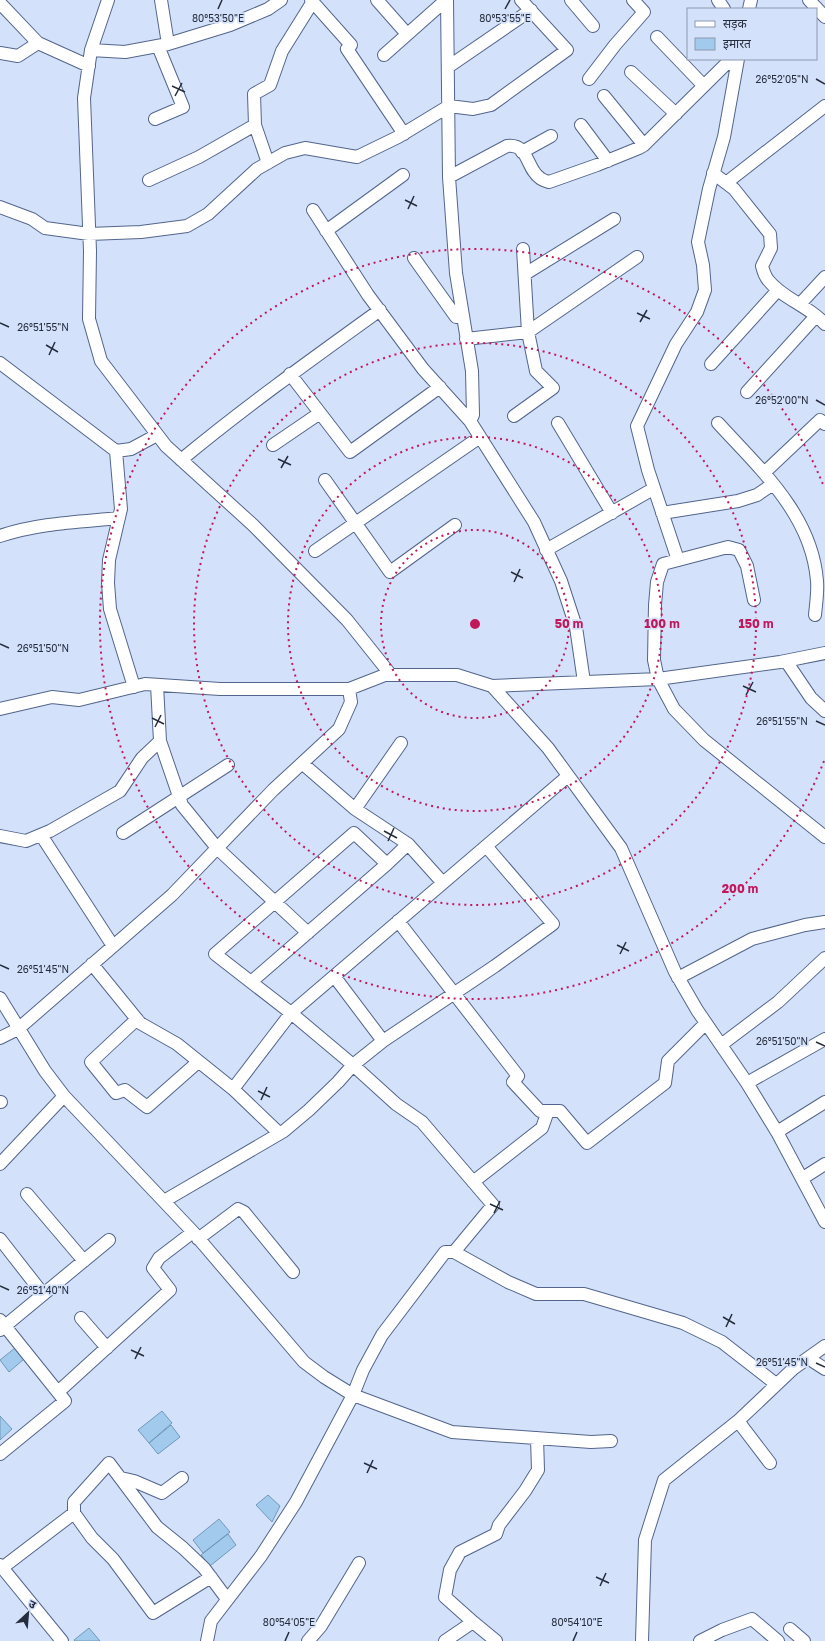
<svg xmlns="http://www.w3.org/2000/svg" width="825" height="1641" viewBox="0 0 825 1641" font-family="'Golos Text','Noto Sans Devanagari',sans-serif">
<rect width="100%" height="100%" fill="#d4e1fb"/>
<path fill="#a2caec" stroke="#7198b9" d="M15,1348l9,11 -15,13 -9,-12z
M162,1411l10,12 -23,20 -11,-13z
M0,1416l12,13 -12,11z
M171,1425l9,12 -22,17 -9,-11z
M268,1495l12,11 -8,16 -16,-17z
M219,1519l11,13 -27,21 -10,-13z
M228,1534l8,11 -26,21 -9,-11z
M89,1628l11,13h-25l-1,-1z"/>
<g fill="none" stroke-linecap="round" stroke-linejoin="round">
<defs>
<path id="minor" d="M108,0l-17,50 -7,48 6,153 -1,68 12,42 65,85 87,79 94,95 44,55
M161,0l7,44
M311,0l40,45 -4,4 57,85
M377,0l30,34
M447,0l2,177 7,96 16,98 1,44 -3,6
M571,0l22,26
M718,0l6,9
M809,0l16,17
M0,3l38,40 51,23
M749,9l2,-9
M657,37l47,49
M91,50l34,2 43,-8 62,-19 38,-16 13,-9
M0,53l18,3 20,-13
M384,55l62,-55
M448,67l83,-57
M631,72l45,42
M589,79l26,-34 29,-33 -11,-12
M604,96l40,49
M155,119l28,-12 -25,-61
M581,125l27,36
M522,152l29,-16
M268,163l-13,-38 -1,-31 16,-9 12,-34 30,-48
M713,173l21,16 36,45 1,14 -9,18c1,4 3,10 6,14 15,19 41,26 57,44
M449,177l58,-31c22,-3 19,23 33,32 2,2 6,3 9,4l48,-17 42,-17 5,-3 82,-81 11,-1
M149,180l50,-23 56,-32
M726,183l99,-77
M0,207l32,12 13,9 44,6 52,-2 46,-6 21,-12 49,-45 28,-16 20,-5 52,9 41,-20 51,-31 24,3 18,-4 76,-55 -46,-50
M313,210l55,85 55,74 47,52 64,101 27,59 15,46 8,55
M326,231l77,-56
M414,258l42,59h7
M525,274l89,-55
M800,304l25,-27
M466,339l62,-7 109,-75
M0,363l116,88 15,-2 26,-14
M711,364l67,-74
M290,374l60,78 90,-65
M747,392l69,-76
M514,416l39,-28 -17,-17 -8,-39 -5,-83
M558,423l54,90
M718,423c42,46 94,92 99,158 1,11 -1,23 -2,34
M273,445l47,-32
M116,451l5,58 -12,51 -1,23 2,26 24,78
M181,460c64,-53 131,-101 199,-150
M764,473l56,-53 5,4
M325,480l65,92 65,-47
M662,513l76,-12 19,-6 16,-11
M0,536c38,-13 79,-14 119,-18
M546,550l107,-61
M315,551l165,-114
M678,560l-30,-90 -11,-44 39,-82 21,-32 8,-22 -2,-25 -5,-23 11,-53 15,-52 14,-78
M754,600l-7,-34 -8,-16 -11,-3 -65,17 -6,18 -2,23 -1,55 4,19 16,30 30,31 121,97
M786,661l25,37 14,13
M157,685l3,56 22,64 35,43 91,85
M492,686l56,62 73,100 54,124 22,38 50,73 30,49 48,90
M0,709l52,-12 27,3 66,-16 75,5h129l36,-14h72l35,11 166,-7 122,-17 45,-9
M303,764l52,45 53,35
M355,809l46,-66
M123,833l105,-68
M41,835l72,111
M0,836l26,5 24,-10 70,-40 22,-33 18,-17
M398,921l120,155 -5,6 27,29h20l27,32 78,-60 3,-22 38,-38
M92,964l48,59 37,21 56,45 46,44
M334,976l49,65
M678,978l74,-39 53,-14 20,-3
M251,982l136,-118 21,-20 35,39
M0,998l45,73 19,25 129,136 111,130 20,15 29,18 99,37 139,10 20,-1
M137,1019l-46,43 25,31 9,-3 22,17 51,-45
M0,1038l18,-9 154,-134 101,-105 66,-61 12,-27 -2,-13
M721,1045l57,-43 47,-44
M747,1083l78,-44
M233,1089l58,-76 277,-237
M0,1102h1
M777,1132l48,-30
M0,1164l64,-68
M803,1178l22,-14
M473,1182l69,-54 6,-17
M27,1194l57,67
M164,1201l120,-70 25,-21 29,-28 15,-17 30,-24 112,-75 58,-42 -67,-78
M0,1239l43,55
M198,1239l40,-30 6,3 49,60
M454,1252l54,30 28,12h48l99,29 39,19 54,42
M81,1318l26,30
M0,1320l65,81 -65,53
M0,1330l109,-90
M808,1358l17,11
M58,1392l112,-102 -17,-22 6,-10 34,-26
M770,1463l-32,-42 56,-53 31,-22
M121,1478l13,3 28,12 20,-15
M74,1513l18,25 21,21 40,54 58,-36
M0,1565l62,76
M2,1568l72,-55v-11l35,-39 48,64 26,21 21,20 23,31
M473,1622l-28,-25 5,-27 10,-18 36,-18 3,-9 26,-34 13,-21 -1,-32
M790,1629l14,12
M207,1641l4,-20 50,-65 35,-54 57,-107 10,-25 19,-35 63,-83h9l39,-47 -71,-83 -26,-18 -43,-39 -62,-52 -76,-59 139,-121 33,31
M308,1641l13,-15 38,-63
M445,1641l28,-19 23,19
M642,1641l3,-101 19,-60 74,-59
M700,1641l22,-11 30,-11 26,22"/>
</defs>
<use href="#minor" stroke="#53658c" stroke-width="14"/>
<use href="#minor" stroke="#fff" stroke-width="12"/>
</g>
<path fill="none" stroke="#252d3d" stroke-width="1.5" d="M218,9l4,-9M505,9l5,-9M816,79l9,5M172,86l13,6M175,96l7,-13M405,200l12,6M408,209l6,-13M637,313l13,6M640,322l7,-12M0,323l9,4M46,345l12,7M49,355l6,-13M816,400l9,5M278,459l13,6M281,468l7,-12M511,572l12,6M514,582l6,-13M0,644l9,4M743,686l13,6M746,695l7,-13M152,718l12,6M816,721l9,4M155,727l6,-12M384,831l13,7M388,841l6,-13M617,945l12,6M620,954l6,-12M0,965l9,4M816,1042l9,4M258,1091l12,6M261,1100l6,-13M490,1204l13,6M494,1213l6,-12M0,1286l9,4M723,1317l12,7M726,1327l6,-13M131,1350l13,6M135,1359l6,-12M816,1363l9,4M364,1463l13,6M367,1473l6,-13M596,1577l13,6M600,1586l6,-13M285,1641l4,-9M573,1641l4,-9"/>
<g fill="none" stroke="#c2185b" stroke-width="2" stroke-dasharray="2 4">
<circle cx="475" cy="624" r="94"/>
<circle cx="475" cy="624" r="187"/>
<circle cx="475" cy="624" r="281"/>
<path d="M824 761A375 375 0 1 1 824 487"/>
</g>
<g font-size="10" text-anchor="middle" fill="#252d3d" stroke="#d4e1fb" stroke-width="3.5" stroke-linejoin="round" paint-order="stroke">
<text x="218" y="22">80°53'50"E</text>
<text x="505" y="22">80°53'55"E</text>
<text x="782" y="83">26°52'05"N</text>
<text x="43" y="331">26°51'55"N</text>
<text x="782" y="404">26°52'00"N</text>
<text x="43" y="652">26°51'50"N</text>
<text x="782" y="725">26°51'55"N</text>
<text x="43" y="973">26°51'45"N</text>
<text x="782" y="1045">26°51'50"N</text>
<text x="43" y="1294">26°51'40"N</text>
<text x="782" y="1366">26°51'45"N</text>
<text x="289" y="1626">80°54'05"E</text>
<text x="577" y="1626">80°54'10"E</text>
</g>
<circle cx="475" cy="624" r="6" fill="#c2185b" stroke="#d4e1fb" stroke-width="2"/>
<g font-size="12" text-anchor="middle" font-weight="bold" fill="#c2185b" stroke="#d4e1fb" stroke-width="3.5" stroke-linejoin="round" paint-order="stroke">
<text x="569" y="628">50 m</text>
<text x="662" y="628">100 m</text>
<text x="756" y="628">150 m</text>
<text x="740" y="893">200 m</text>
</g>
<rect x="687" y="8" width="130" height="52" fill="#d4e1fb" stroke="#8e99af"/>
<rect x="695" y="21" width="20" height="6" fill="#ffffff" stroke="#8e99af"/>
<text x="723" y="28" font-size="12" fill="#252d3d">सड़क</text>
<rect x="695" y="38" width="20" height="12" fill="#a2caec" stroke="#8e99af"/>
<text x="723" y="48" font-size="12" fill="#252d3d">इमारत</text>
<g transform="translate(28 1613) rotate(26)" stroke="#d4e1fb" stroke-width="3" paint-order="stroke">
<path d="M0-3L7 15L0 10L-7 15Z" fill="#252d3d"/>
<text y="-6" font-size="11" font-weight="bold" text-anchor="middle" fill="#252d3d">उ</text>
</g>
</svg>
